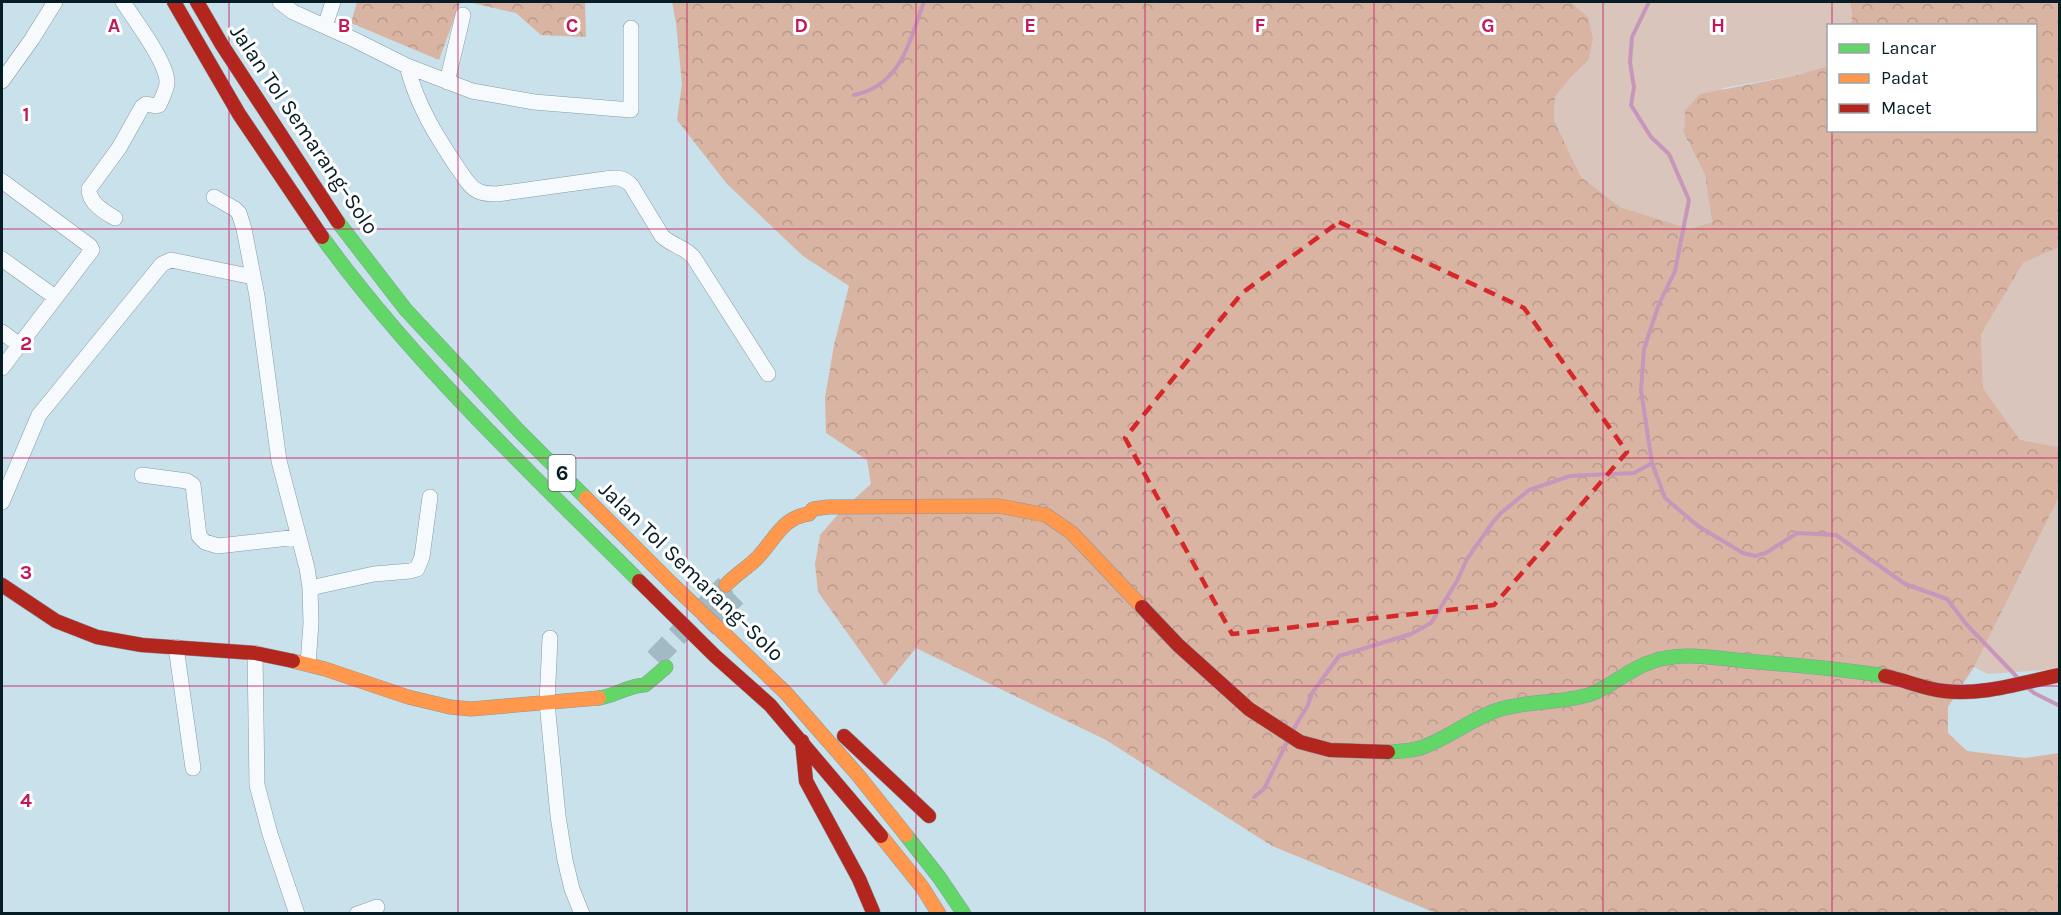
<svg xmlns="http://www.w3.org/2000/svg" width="2061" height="915" viewBox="0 0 2061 915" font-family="Karla,sans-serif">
<defs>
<pattern id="forest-crowns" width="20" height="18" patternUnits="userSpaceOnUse" patternTransform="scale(1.5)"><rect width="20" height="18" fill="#d9b4a3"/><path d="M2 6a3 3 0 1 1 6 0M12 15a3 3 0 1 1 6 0" fill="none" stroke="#b99a8c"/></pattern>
</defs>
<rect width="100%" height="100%" fill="#c9e1eb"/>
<path fill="#d9c5bc" d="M1571,2h279l2,12 -1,11 -23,1v40l-30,9 -75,13 -39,47 21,40 7,47 -22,7 -70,-22 -39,-30 -27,-57 1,-23 16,-20 17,-16v-44z
M2059,247v200l-39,-7 -37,-52 -2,-55 42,-70z
M2059,497v172l-71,5 -14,-7z"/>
<path fill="url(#forest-crowns)" d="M357,2h103l-21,58 -88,-37z
M468,2h117l1,35 -45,-2 -25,-22z
M672,2h899l17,15 5,22 -5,22 -17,16 -16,20 -1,23 27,57 39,30 70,22 22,-7 -7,-47 -21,-41 1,-23 15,-17 98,-19 30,-9v64h208v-104l-185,-1 1,-11 -2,-12h209v245l-36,16 -42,71 2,54 37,52 39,7v50l-85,170 -26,40v26l19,18 58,7 34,-5v160h-623l-164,-67 -166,-106 -190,-92 -31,38 -67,-94 -3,-28 5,-29 22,-25 29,-26 -4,-24 -41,-27 -1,-35 9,-53 15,-59 -46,-30 -76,-72 -50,-64 5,-36 -6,-61z"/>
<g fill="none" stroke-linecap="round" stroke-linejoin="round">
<path stroke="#c896bb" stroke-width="4" d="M1649,2l-17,35 -2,25 4,25 -3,18 20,32 18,17 20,46 -14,71 -16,33 -15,45 -3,41 11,73 13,35 33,28 45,27 12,3 11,-3 31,-20 39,2 69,49 42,15 20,26 50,52
M854,95c48,-10 55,-54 70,-93
M2029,689l5,4 26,13
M1293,730l15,-25 4,-12 27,-37 72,-22 20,-11 26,-42 10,-22 26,-37 8,-9 28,-23 41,-14 64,-3 18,-10
M1254,797l10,-8 23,-47"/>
<path stroke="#a2bac3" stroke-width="21" stroke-dasharray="21 10" stroke-linecap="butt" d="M705,627l31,-31
M655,659l71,-74"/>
<defs>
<path id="street" d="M280,2l13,10 62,28 52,26 65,25 62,11 97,8v-82
M325,26l8,-24
M407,66c10,39 28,68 50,101 6,8 12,20 21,24 6,3 12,3 19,3l108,-15c11,-2 18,-2 26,6l31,51c10,10 24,11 32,22l74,116
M2,81l30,-42 23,-37
M447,82l16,-67
M2,181l88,65 2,4 -90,118
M214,197l21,12 4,4 5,16 13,67 22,165 28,107 3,20 1,35 -3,41
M115,218c-11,-6 -26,-15 -26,-29l30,-41 23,-41 4,-3 10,2 3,-1c3,-7 8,-16 8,-23 0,-20 -33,-63 -44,-80
M2,259l53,38
M2,332l16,12
M142,475l45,6 6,4 6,51 6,6 13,4 80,-9
M2,502l37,-87 123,-151 9,-4 82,17
M310,588l64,-14 36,-3 7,-2 5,-12 8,-60
M550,638l-3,65 11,113 7,44 7,29 10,25
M176,647l17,121
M255,653l2,132 13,49 27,80
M357,914l20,-7"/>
<path id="fast" d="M338,222l68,88 113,121 67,67
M322,237c92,127 207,234 317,344
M599,698c16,-2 30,-13 46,-13l21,-18
M1388,752c14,-1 28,-1 40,-7 25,-10 48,-29 73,-36 30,-9 61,-5 90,-15 21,-8 38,-25 60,-32 30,-11 63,-4 94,-1 47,4 94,7 140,15
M906,835l33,42 25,37"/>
<path id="slow" d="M586,498l86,86 114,109 71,81 49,61
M726,585c10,-11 23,-18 33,-29 16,-17 24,-39 50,-42l4,-5 15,-2 171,-1 47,9 26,18 70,74
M293,661l32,8 83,28 42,10 21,2 128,-11
M881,836l41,51 17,27"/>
<path id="jam" d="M174,2l65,112 83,123
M197,2l25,43 116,177
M639,581l76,75 55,49 111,131
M2,585l54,36 41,16 45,8 113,8 38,8
M1142,607l36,38 71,64 51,33 30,8 58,2
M1885,676c20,4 39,13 59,15 39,5 79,-9 116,-16
M844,736l85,80
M802,741l4,40 53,98 14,33"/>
</defs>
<use href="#street" stroke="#869ba4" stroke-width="16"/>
<use href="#fast" stroke="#869ba4" stroke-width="15"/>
<use href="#slow" stroke="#869ba4" stroke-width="15"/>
<use href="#jam" stroke="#869ba4" stroke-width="15"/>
<use href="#street" stroke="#f7fafc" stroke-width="15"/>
<use href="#fast" stroke="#63d668" stroke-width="14"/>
<use href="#slow" stroke="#ff974d" stroke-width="14"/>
<use href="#jam" stroke="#b3261e" stroke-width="14"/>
</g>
<path fill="none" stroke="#d62828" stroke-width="4.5" stroke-dasharray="12 8" stroke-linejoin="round" d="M1339,222l185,86 103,144 -133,153 -262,29 -107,-196 117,-145z"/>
<path fill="none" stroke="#c2185b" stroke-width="1.5" stroke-opacity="0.55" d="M229,2v912M458,2v912M687,2v912M916,2v912M1145,2v912M1374,2v912M1603,2v912M1832,2v24M1832,130v784M2,229h2058M2,458h2058M2,686h2058"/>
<g text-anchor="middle" stroke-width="6" stroke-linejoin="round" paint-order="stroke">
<rect fill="#fff" stroke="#516166" stroke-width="1.5" x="548.5" y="455" width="27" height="36" rx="4.5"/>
<g font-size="21" font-weight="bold" fill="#061d25">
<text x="562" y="480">6</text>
</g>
<g font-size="22" fill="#061d25" stroke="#fff">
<text transform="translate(305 129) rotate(56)" y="8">Jalan Tol Semarang–Solo</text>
<text transform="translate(692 571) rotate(44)" y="8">Jalan Tol Semarang–Solo</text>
</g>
</g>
<g font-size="20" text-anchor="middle" font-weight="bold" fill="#c2185b" stroke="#fff" stroke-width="6" stroke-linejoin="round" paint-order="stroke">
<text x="114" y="32">A</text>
<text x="344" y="32">B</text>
<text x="572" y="32">C</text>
<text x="801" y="32">D</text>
<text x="1030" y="32">E</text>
<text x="1260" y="32">F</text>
<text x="1488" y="32">G</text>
<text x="1718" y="32">H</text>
<text x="26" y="121">1</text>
<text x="26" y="350">2</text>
<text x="26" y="579">3</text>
<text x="26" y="807">4</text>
</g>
<rect width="2061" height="915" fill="none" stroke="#061d25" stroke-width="6"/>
<rect x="1827" y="24" width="210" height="108" fill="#ffffff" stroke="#9ba5a8" stroke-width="1.5"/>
<rect x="1839" y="44" width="30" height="9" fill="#63d668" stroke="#9ba5a8" stroke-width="1.5"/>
<text x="1881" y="54" font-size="18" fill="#061d25">Lancar</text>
<rect x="1839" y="74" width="30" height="9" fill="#ff974d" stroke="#9ba5a8" stroke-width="1.5"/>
<text x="1881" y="84" font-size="18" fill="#061d25">Padat</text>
<rect x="1839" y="104" width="30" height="9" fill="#b3261e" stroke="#9ba5a8" stroke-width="1.5"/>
<text x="1881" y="114" font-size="18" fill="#061d25">Macet</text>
</svg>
